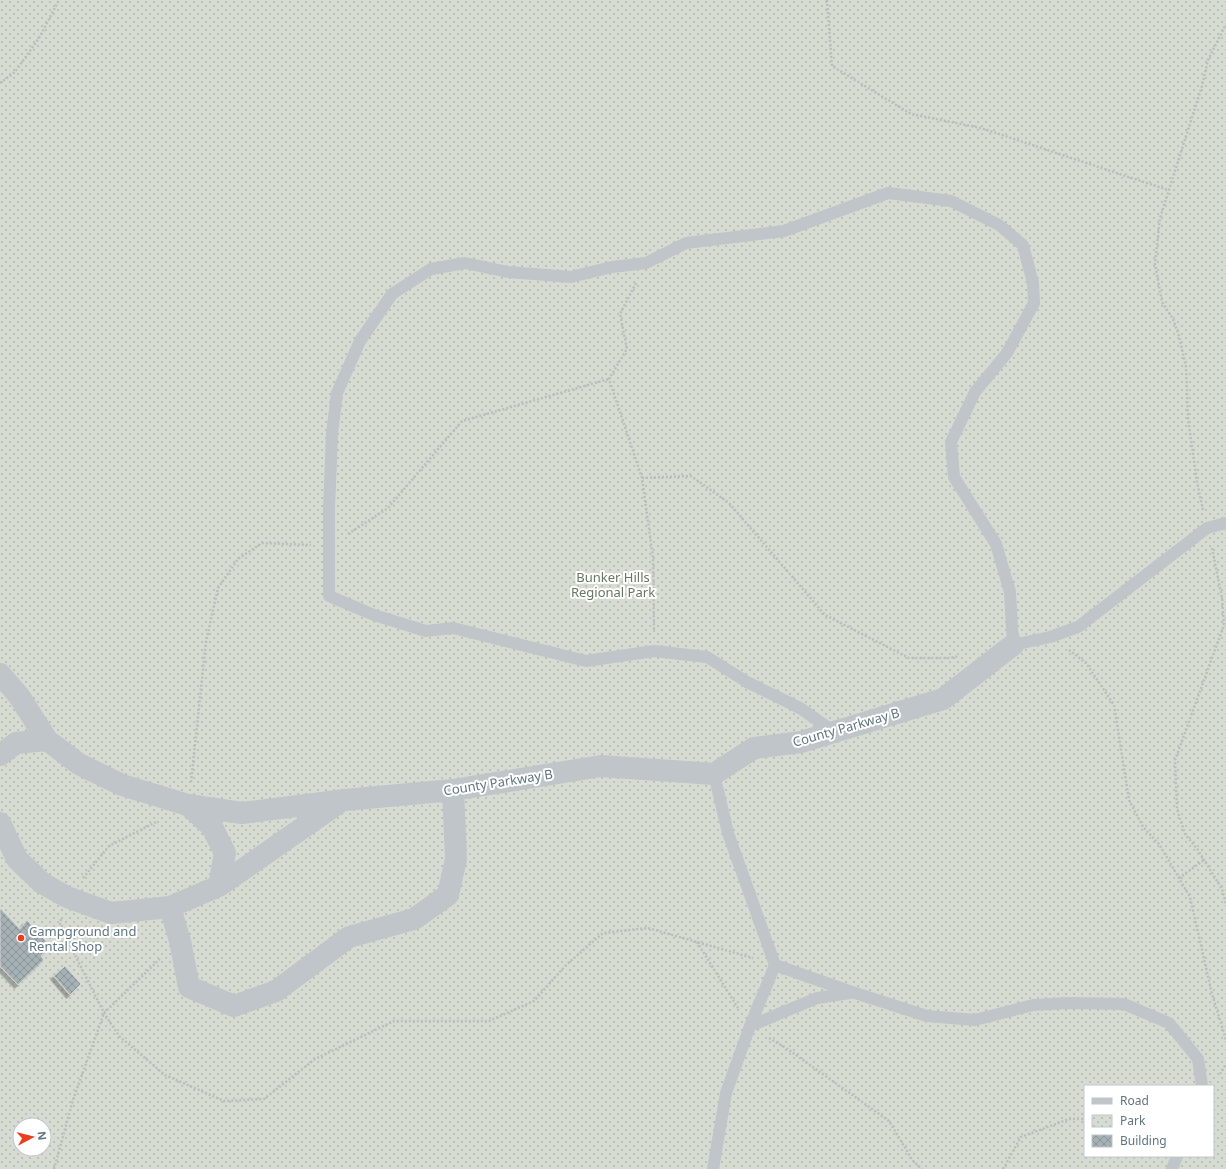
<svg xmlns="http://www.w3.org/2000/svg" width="1226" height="1169" viewBox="0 0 1226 1169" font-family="'Noto Sans',sans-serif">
<defs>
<pattern id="park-dots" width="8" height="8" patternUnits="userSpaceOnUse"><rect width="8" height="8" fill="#d7dcd2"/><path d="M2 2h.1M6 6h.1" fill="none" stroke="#b2b7b0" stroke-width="1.8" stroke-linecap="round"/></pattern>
<pattern id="building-cross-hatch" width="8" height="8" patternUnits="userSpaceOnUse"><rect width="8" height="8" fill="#a6b1b6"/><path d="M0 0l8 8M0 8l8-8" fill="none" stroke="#8b9599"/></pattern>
<filter id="shadow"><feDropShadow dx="-3.5" dy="3.5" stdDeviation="0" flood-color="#0004"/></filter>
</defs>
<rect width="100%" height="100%" fill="#f7f7f3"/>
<path fill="url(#park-dots)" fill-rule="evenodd" d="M0,0h1226v1169h-1226zM1085,1086h128v70h-128zM20,1125h24v24h-24z"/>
<path fill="url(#building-cross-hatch)" stroke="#d8d8d6" filter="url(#shadow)" d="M0,908l20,21 7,-9 24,27 -10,9 3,4 -26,25 -18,-19z
M65,966l16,18 -11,11 -16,-19z"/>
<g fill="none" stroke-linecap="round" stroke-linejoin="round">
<path stroke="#b9bdbf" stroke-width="2.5" stroke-dasharray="2 2" stroke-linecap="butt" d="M827,0l5,66 79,48 70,14 187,62
M0,83l15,-11 24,-34 20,-38
M636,283l-16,31 7,35 -18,30 33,99 11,80 1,74
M642,478l49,-2 38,27 96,112 84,43h41l9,-2
M1203,510l-6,-28 -9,-64 -2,-51 -7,-31 -6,-17 -11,-17 -7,-38 5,-46 42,-132 6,-26 18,-36
M348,534l40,-26 74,-87 147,-42
M1212,548l10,50 2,27 -49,135 2,49 8,25 13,16 24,39 4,15
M1069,650l17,13 28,42 15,95 14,27 16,17 31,53 22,97 14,46
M191,782l15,-140 12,-54 20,-29 24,-16 49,2
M83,878l26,-32 49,-25
M1179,878l25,-18
M61,919l-1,6 44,88 15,23 46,39 59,26 40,-2 51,-40 79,-38h95l45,-20 32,-36 37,-32 45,-5 105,30
M697,942l41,66
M769,1038l17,10 103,73 24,40 9,8
M1220,1074l6,-10
M54,1169l19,-69 31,-87 56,-54
M1003,1169l18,-32 48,-18h16"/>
<path stroke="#bfc5c8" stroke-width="12" d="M833,731l-33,-23 -53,-26 -40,-25 -53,-6 -68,10 -133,-33 -27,3 -52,-16 -45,-19v-87l3,-75 5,-41 23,-52 32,-47 39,-25 34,-6 43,9 63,5 41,-10 34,-4 40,-20 98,-12 104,-38 63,8 48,24 24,20 10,38 1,20 -27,50 -32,39 -24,50 3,35 42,67 14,48 3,53 37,-8 28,-10 129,-99 19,-5
M775,965l77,27 75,24 48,4 58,-15 37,-2 54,1 45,19 29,36 4,27
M750,1026l67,-28 33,-5
M713,1169l13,-76 24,-67 25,-61 -47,-132 -14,-59
M1172,1169l5,-13"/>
<path stroke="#bfc5c8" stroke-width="22" d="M0,674l19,22 28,44 32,24 43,21 66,20 54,8 103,-13 108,-10 148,-24 113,8 40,-26 47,-6 142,-43 70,-54
M0,755l16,-12 31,-3
M188,805l24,22 13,26 -6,33
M0,823l17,36 25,24 25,14 44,16 59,-6 49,-21 121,-84
M170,907l10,34 9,46 45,19 42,-15 73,-54 65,-18 34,-24 8,-36 -3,-69"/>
</g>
<circle fill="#eb3d1f" stroke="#fff" stroke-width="1.5" cx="21" cy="938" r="4"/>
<g text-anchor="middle" stroke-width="4" stroke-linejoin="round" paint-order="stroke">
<g font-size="13" fill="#66785f" stroke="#fff">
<text x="613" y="582">Bunker Hills<tspan x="613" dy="15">Regional Park</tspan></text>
</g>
<g font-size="13" fill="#607580" stroke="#fff">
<text transform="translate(846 727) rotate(-16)" y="5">County Parkway B</text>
<text transform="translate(498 782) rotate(-9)" y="5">County Parkway B</text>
</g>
<g font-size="13" fill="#607580" stroke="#fff" text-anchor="start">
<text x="29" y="936">Campground and<tspan x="29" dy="15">Rental Shop</tspan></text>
</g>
</g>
<rect x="1084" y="1085" width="130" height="72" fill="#ffffff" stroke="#bfc8cc"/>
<rect x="1092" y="1098" width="20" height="6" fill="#bfc5c8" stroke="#bfc8cc"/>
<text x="1120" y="1105" font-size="12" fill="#607580">Road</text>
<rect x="1092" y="1115" width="20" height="12" fill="url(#park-dots)" stroke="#bfc8cc"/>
<text x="1120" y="1125" font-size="12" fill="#607580">Park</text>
<rect x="1092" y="1135" width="20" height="12" fill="url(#building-cross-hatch)" stroke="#bfc8cc"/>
<text x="1120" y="1145" font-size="12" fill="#607580">Building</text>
<g transform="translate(32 1137) rotate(83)"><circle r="19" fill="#ffffff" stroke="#bfc8cc"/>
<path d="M0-3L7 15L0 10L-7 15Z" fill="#eb3d1f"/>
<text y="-6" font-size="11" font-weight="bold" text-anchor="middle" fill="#607580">N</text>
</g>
</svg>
